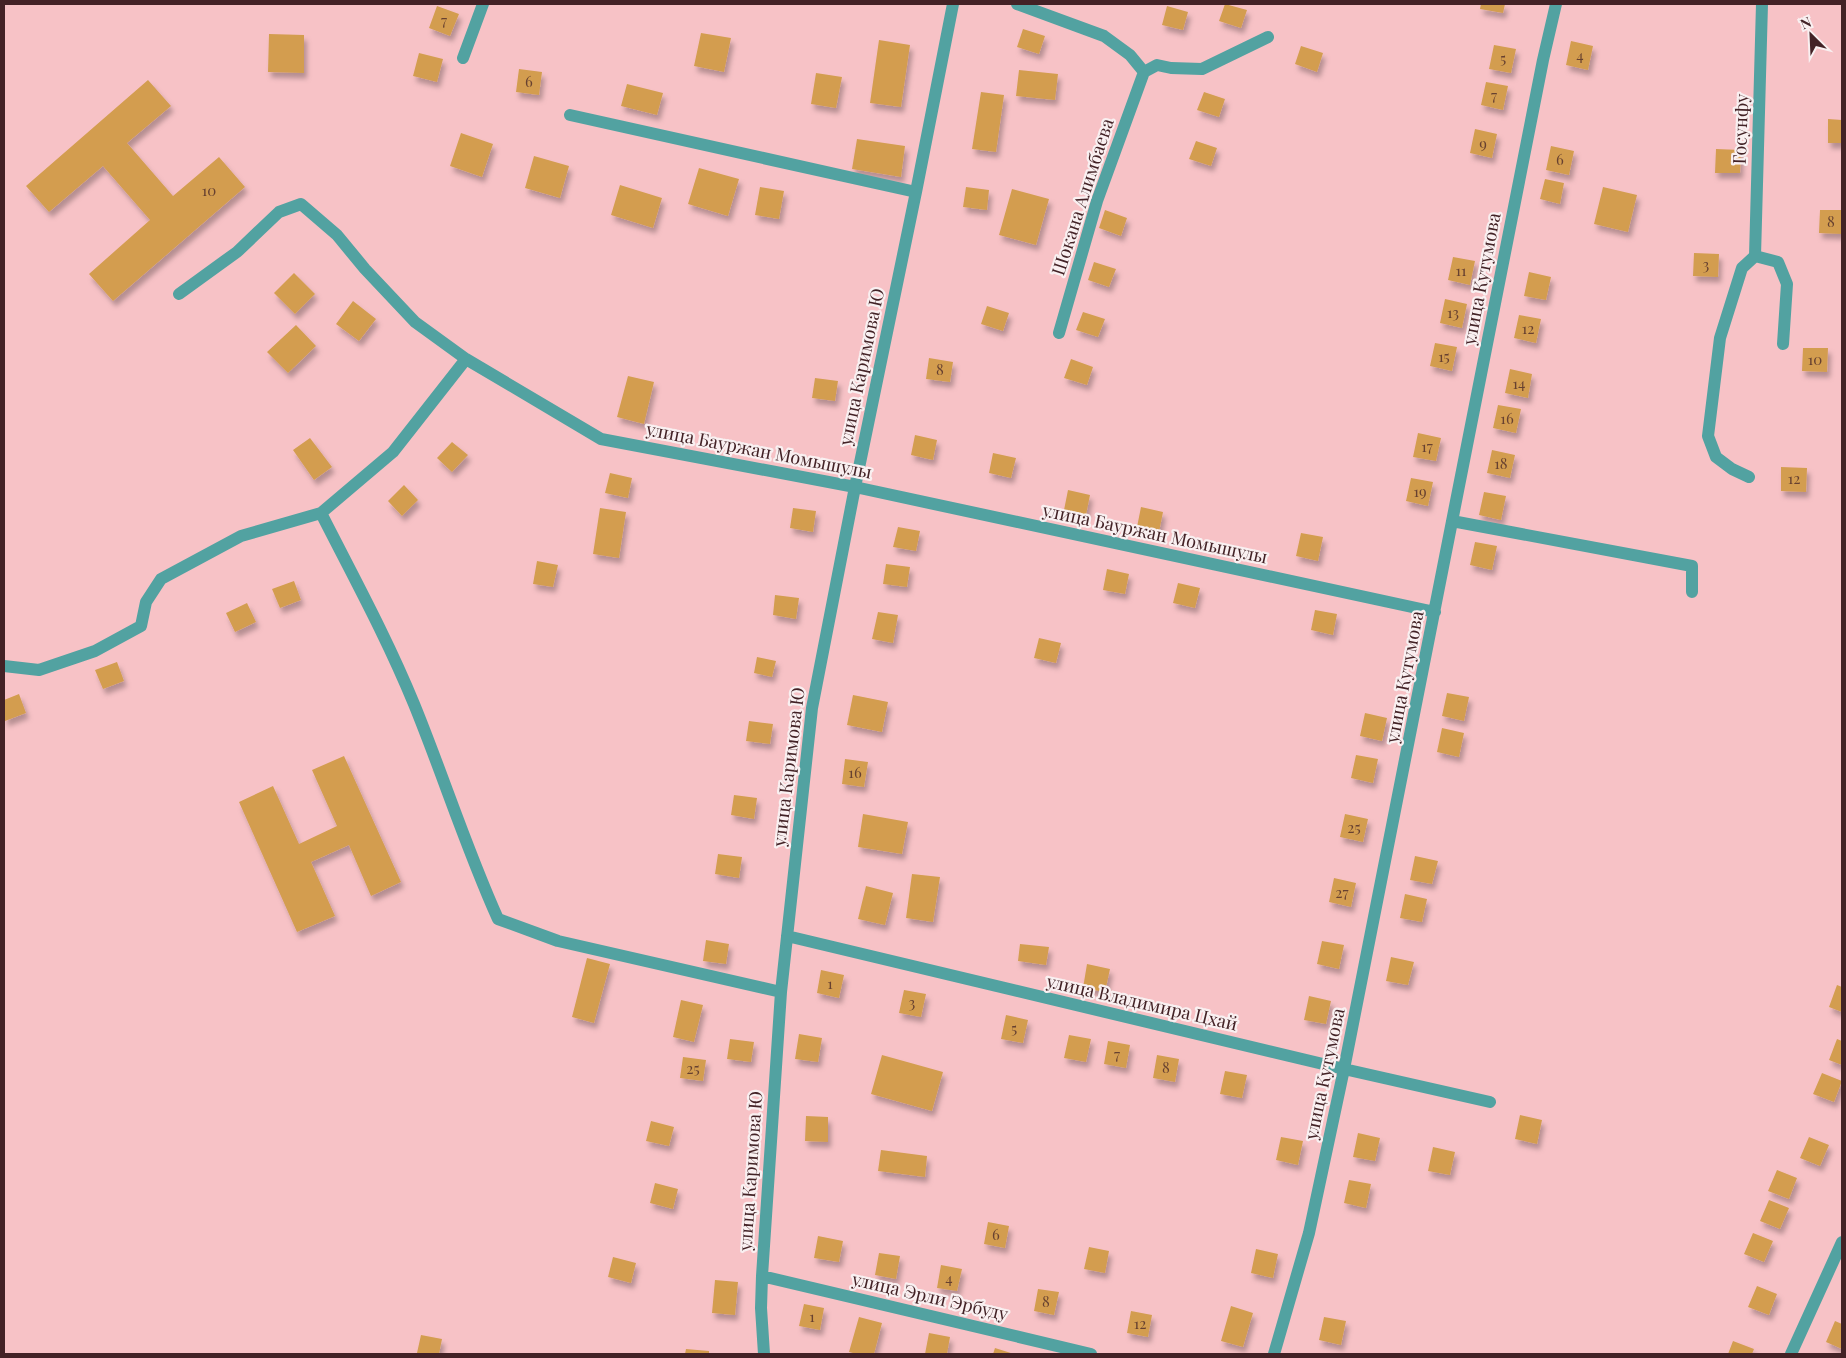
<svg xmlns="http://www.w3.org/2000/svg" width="1846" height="1358" viewBox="0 0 1846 1358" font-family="'Playfair Display',serif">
<defs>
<filter id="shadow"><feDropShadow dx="3" dy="5.5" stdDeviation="2.5" flood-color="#0004"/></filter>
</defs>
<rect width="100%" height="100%" fill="#f7c2c6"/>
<path fill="#d39d50" filter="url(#shadow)" d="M1225,4l22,6 -6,18 -22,-7z
M1481,4h24l-2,9 -23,-4z
M437,6l22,8 -9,22 -21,-8z
M1167,6l21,6 -5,18 -21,-5z
M1023,29l22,7 -6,18 -22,-7z
M701,33l30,5 -7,34 -30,-6z
M269,34l35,1v38l-36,-1z
M879,40l31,5 -9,62 -31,-4z
M1571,41l22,5 -5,24 -22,-5z
M1494,45l22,4 -5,24 -22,-4z
M1301,46l22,7 -6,19 -22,-8z
M419,53l24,6 -6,23 -24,-6z
M519,69l23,3 -3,23 -23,-3z
M1019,70l39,4 -3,26 -39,-4z
M816,73l26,4 -6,31 -25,-4z
M148,80l23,26 -44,37 46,53 46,-39 26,30 -132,114 -24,-27 61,-54 -47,-54 -54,46 -23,-26z
M1486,82l22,4 -5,24 -22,-5z
M627,84l36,9 -6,22 -36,-9z
M981,92l23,3 -8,57 -24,-3z
M1204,92l21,7 -6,18 -22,-7z
M1828,119l14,1v23h-14z
M1475,129l22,5 -5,24 -22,-5z
M461,133l32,11 -11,33 -32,-11z
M857,139l48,7 -4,31 -49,-8z
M1196,141l21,7 -6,18 -22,-7z
M1551,146l23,5 -5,24 -23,-5z
M1716,149l25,1 -1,23h-25z
M534,156l35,10 -9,32 -35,-10z
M699,168l40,11 -11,37 -40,-12z
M1545,179l19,4 -4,21 -20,-5z
M620,185l42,13 -9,30 -42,-13z
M760,187l24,4 -5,28 -24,-4z
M966,187l23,3 -2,20 -24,-3z
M1603,187l34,8 -9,37 -34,-8z
M1012,189l37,10 -13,46 -37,-10z
M1105,210l22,8 -6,18 -22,-8z
M1820,210h22v24l-23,-1z
M1694,253l25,1 -1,23 -25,-1z
M1453,257l22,4 -5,24 -22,-5z
M1094,262l22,7 -7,18 -21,-7z
M1529,272l22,5 -5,23 -22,-4z
M294,273l21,21 -20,20 -21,-21z
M1445,299l22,5 -5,24 -22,-5z
M353,301l23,18 -17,22 -23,-17z
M987,306l22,7 -6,18 -22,-7z
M1083,312l22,7 -7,18 -22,-7z
M1519,315l22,4 -5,24 -22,-5z
M296,325l20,21 -28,27 -21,-21z
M1435,343l22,4 -5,24 -22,-5z
M1803,348h25l-1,24 -25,-1z
M929,358l24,4 -3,20 -24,-3z
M1071,359l22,8 -6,18 -23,-7z
M1510,369l22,5 -4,24 -23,-5z
M628,376l26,6 -10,42 -27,-7z
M815,378l23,3 -3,20 -23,-3z
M1498,405l23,4 -5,24 -23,-5z
M1418,433l23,5 -5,23 -23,-4z
M915,435l22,5 -4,20 -22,-5z
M310,438l22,29 -18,13 -21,-30z
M452,442l16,13 -16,17 -15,-14z
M1492,450l23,5 -5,23 -23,-5z
M993,453l23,5 -5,20 -22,-5z
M1781,467l26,1 -1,24 -25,-1z
M610,473l22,5 -4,20 -23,-5z
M1411,478l22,4 -5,24 -22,-5z
M404,485l14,15 -16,16 -14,-15z
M1068,490l22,5 -4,20 -22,-5z
M1484,492l22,4 -5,24 -22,-5z
M1141,507l22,5 -4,20 -22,-5z
M600,508l26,4 -7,46 -26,-4z
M793,508l23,3 -3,21 -23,-4z
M898,527l22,4 -4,20 -23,-4z
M1301,533l22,4 -5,24 -22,-5z
M1475,542l22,4 -5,24 -22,-5z
M537,561l21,4 -5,22 -20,-3z
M886,564l24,3 -3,20 -24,-3z
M1107,569l22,5 -4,20 -22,-4z
M294,581l7,19 -21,8 -8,-19z
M1178,583l22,5 -5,20 -22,-5z
M775,595l24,3 -3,21 -23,-4z
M247,603l9,19 -21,10 -9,-19z
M1315,610l22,4 -4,21 -22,-5z
M878,612l20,3 -5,28 -21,-4z
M1039,638l22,5 -5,20 -22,-5z
M757,657l19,4 -4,16 -18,-4z
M117,662l7,19 -21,8 -8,-19z
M1447,693l22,4 -5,24 -22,-5z
M19,694l7,19 -21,8 -1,-21z
M853,695l35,7 -6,30 -35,-7z
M1365,713l22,5 -5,23 -22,-5z
M749,721l24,3 -3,20 -24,-3z
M1442,728l22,5 -5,24 -22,-5z
M1356,755l22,4 -5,24 -22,-5z
M344,756l57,126 -30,14 -22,-51 -38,17 24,54 -38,16 -58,-130 34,-16 26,58 38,-18 -25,-56z
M845,759l23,3 -4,25 -22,-3z
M734,795l23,3 -3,21 -23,-4z
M863,814l45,8 -6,32 -44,-7z
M1345,814l23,5 -5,23 -23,-5z
M718,854l24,3 -3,21 -24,-4z
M1415,856l23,5 -6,23 -22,-4z
M912,874l28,3 -7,45 -27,-4z
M1334,878l22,5 -5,24 -22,-5z
M866,886l27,7 -8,32 -27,-6z
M1405,894l22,5 -5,23 -22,-4z
M706,940l23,4 -3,20 -23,-3z
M1322,941l22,4 -5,24 -22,-5z
M1020,944l29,3 -3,18 -28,-4z
M1391,957l23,5 -6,23 -22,-4z
M587,958l23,6 -16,59 -22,-6z
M1087,964l23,5 -5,23 -22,-4z
M821,970l23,5 -5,23 -22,-5z
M1837,985l5,2v25l-13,-5z
M904,990l22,4 -5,23 -22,-4z
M1309,996l22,5 -5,23 -22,-4z
M681,1000l22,5 -9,37 -21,-5z
M1006,1015l22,5 -5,23 -22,-4z
M799,1034l23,4 -4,24 -23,-3z
M1069,1035l22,4 -5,23 -22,-4z
M730,1039l24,3 -3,20 -24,-3z
M1837,1039l5,2v24l-13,-5z
M1108,1041l22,4 -4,23 -22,-4z
M882,1055l61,17 -11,39 -61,-17z
M1157,1055l22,4 -4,23 -22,-4z
M683,1057l23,3 -3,21 -23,-3z
M1225,1071l22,4 -5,23 -22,-4z
M1822,1073l20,8 -8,21 -21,-8z
M1520,1115l22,5 -5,24 -22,-5z
M806,1116l22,1v25l-23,-1z
M651,1121l23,6 -5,19 -23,-5z
M1358,1133l22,5 -5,23 -22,-4z
M1281,1137l22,4 -5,24 -22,-5z
M1809,1137l20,8 -9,21 -20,-8z
M1433,1147l22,5 -5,23 -22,-4z
M881,1150l46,6 -2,21 -47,-6z
M1777,1170l20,8 -8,21 -21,-8z
M1349,1180l22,4 -5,24 -22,-5z
M655,1183l23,6 -5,20 -23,-6z
M1769,1200l20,8 -9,21 -20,-8z
M988,1222l21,4 -4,22 -21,-4z
M1753,1233l20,8 -9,21 -20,-8z
M818,1236l25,5 -4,21 -25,-4z
M1089,1247l20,4 -4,22 -21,-4z
M1256,1249l22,5 -5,24 -22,-5z
M879,1253l21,3 -4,23 -21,-4z
M613,1257l23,6 -5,20 -23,-6z
M941,1265l21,4 -5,22 -20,-3z
M715,1280l23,2 -3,33 -23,-2z
M1757,1286l20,8 -8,21 -21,-8z
M1038,1289l21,3 -5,23 -20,-4z
M804,1304l20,4 -4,22 -21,-4z
M1231,1306l22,7 -10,34 -22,-6z
M1131,1311l21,4 -4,22 -21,-4z
M859,1317l23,6 -8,31h-17l-8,-2z
M1324,1317l22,4 -5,24 -22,-5z
M1835,1321l7,3v25l-16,-7z
M929,1333l21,4 -3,17h-22z
M421,1335l21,4 -3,15 -22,-1z
M1733,1341l21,8 -2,5h-24z
M995,1348l19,6h-21z
M686,1349l23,2v3h-24z"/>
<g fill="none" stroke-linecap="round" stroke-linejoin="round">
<path stroke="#52a2a1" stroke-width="12" d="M1017,4l87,32 26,19 14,17 -47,129 -38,132
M463,58l20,-54
M1144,72l13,-7 14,3 31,1 66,-32
M570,115l346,77 37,-188
M1755,256l23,6 9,22 -4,60
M179,294l58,-42 42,-40 22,-8 36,31 28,34 50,53 51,37 135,80 254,48 580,125
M1749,477l-17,-8 -16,-12 -8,-21 12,-98 22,-70 13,-12 7,-252
M321,513c32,63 66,125 93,191 29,71 52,144 84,215l60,22 223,51
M1452,521l240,45v26
M4,666l35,4 56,-19 46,-25 5,-24 15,-23 80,-43 80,-23 72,-61 73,-93
M787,936l557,133 146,33
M762,1276l329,78
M764,1354l-3,-46 1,-32 19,-284 31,-284 43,-221 61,-295
M1274,1354l35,-121 35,-164 199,-1009 13,-56
M1791,1354l51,-112"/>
</g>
<g text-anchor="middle" stroke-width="4.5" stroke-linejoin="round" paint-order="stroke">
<g font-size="15" fill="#674130">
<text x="444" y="26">7</text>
<text x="1580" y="61">4</text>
<text x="1503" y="64">5</text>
<text x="529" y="87">6</text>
<text x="1494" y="101">7</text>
<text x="1483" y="149">9</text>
<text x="1560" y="165">6</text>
<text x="209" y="196">10</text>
<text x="1831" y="227">8</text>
<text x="1706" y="270">3</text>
<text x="1461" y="276">11</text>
<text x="1453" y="318">13</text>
<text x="1528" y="334">12</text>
<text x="1444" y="362">15</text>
<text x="1815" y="365">10</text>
<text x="940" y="375">8</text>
<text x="1519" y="389">14</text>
<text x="1507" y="424">16</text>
<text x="1427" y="452">17</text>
<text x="1501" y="469">18</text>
<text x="1794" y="484">12</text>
<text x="1420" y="497">19</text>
<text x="855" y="778">16</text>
<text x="1354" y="833">25</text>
<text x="1342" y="898">27</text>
<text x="830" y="989">1</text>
<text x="912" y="1008">3</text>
<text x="1014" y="1034">5</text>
<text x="1117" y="1060">7</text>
<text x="1166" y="1073">8</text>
<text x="693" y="1074">25</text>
<text x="996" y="1240">6</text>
<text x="949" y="1284">4</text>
<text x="1046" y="1307">8</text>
<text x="812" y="1322">1</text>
<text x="1140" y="1329">12</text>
</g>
<g font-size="18" fill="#432226" stroke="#f9f0f1">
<text transform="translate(1741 129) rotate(-88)" y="6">Госунфу</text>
<text transform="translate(1083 197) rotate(-72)" y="6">Шокана Алимбаева</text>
<text transform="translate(1482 279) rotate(-79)" y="6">улица Кутумова</text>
<text transform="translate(862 367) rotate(-78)" y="6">улица Каримова Ю</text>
<text transform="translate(759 451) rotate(11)" y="6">улица Бауржан Момышулы</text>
<text transform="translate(1155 534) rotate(12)" y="6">улица Бауржан Момышулы</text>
<text transform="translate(1405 677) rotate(-79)" y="6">улица Кутумова</text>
<text transform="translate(789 767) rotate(-83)" y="6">улица Каримова Ю</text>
<text transform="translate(1142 1003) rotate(13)" y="6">улица Владимира Цхай</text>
<text transform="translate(1325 1074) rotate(-78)" y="6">улица Кутумова</text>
<text transform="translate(751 1171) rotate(-86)" y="6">улица Каримова Ю</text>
<text transform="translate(930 1297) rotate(13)" y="6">улица Эрли Эрбуду</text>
</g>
</g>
<rect width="1846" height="1358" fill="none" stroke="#432226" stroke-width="10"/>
<g transform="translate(1811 35) rotate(336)" stroke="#f9f0f1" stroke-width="4" paint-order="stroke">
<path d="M0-4L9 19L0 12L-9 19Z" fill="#432226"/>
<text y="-8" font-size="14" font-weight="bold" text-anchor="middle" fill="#432226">N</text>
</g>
</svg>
